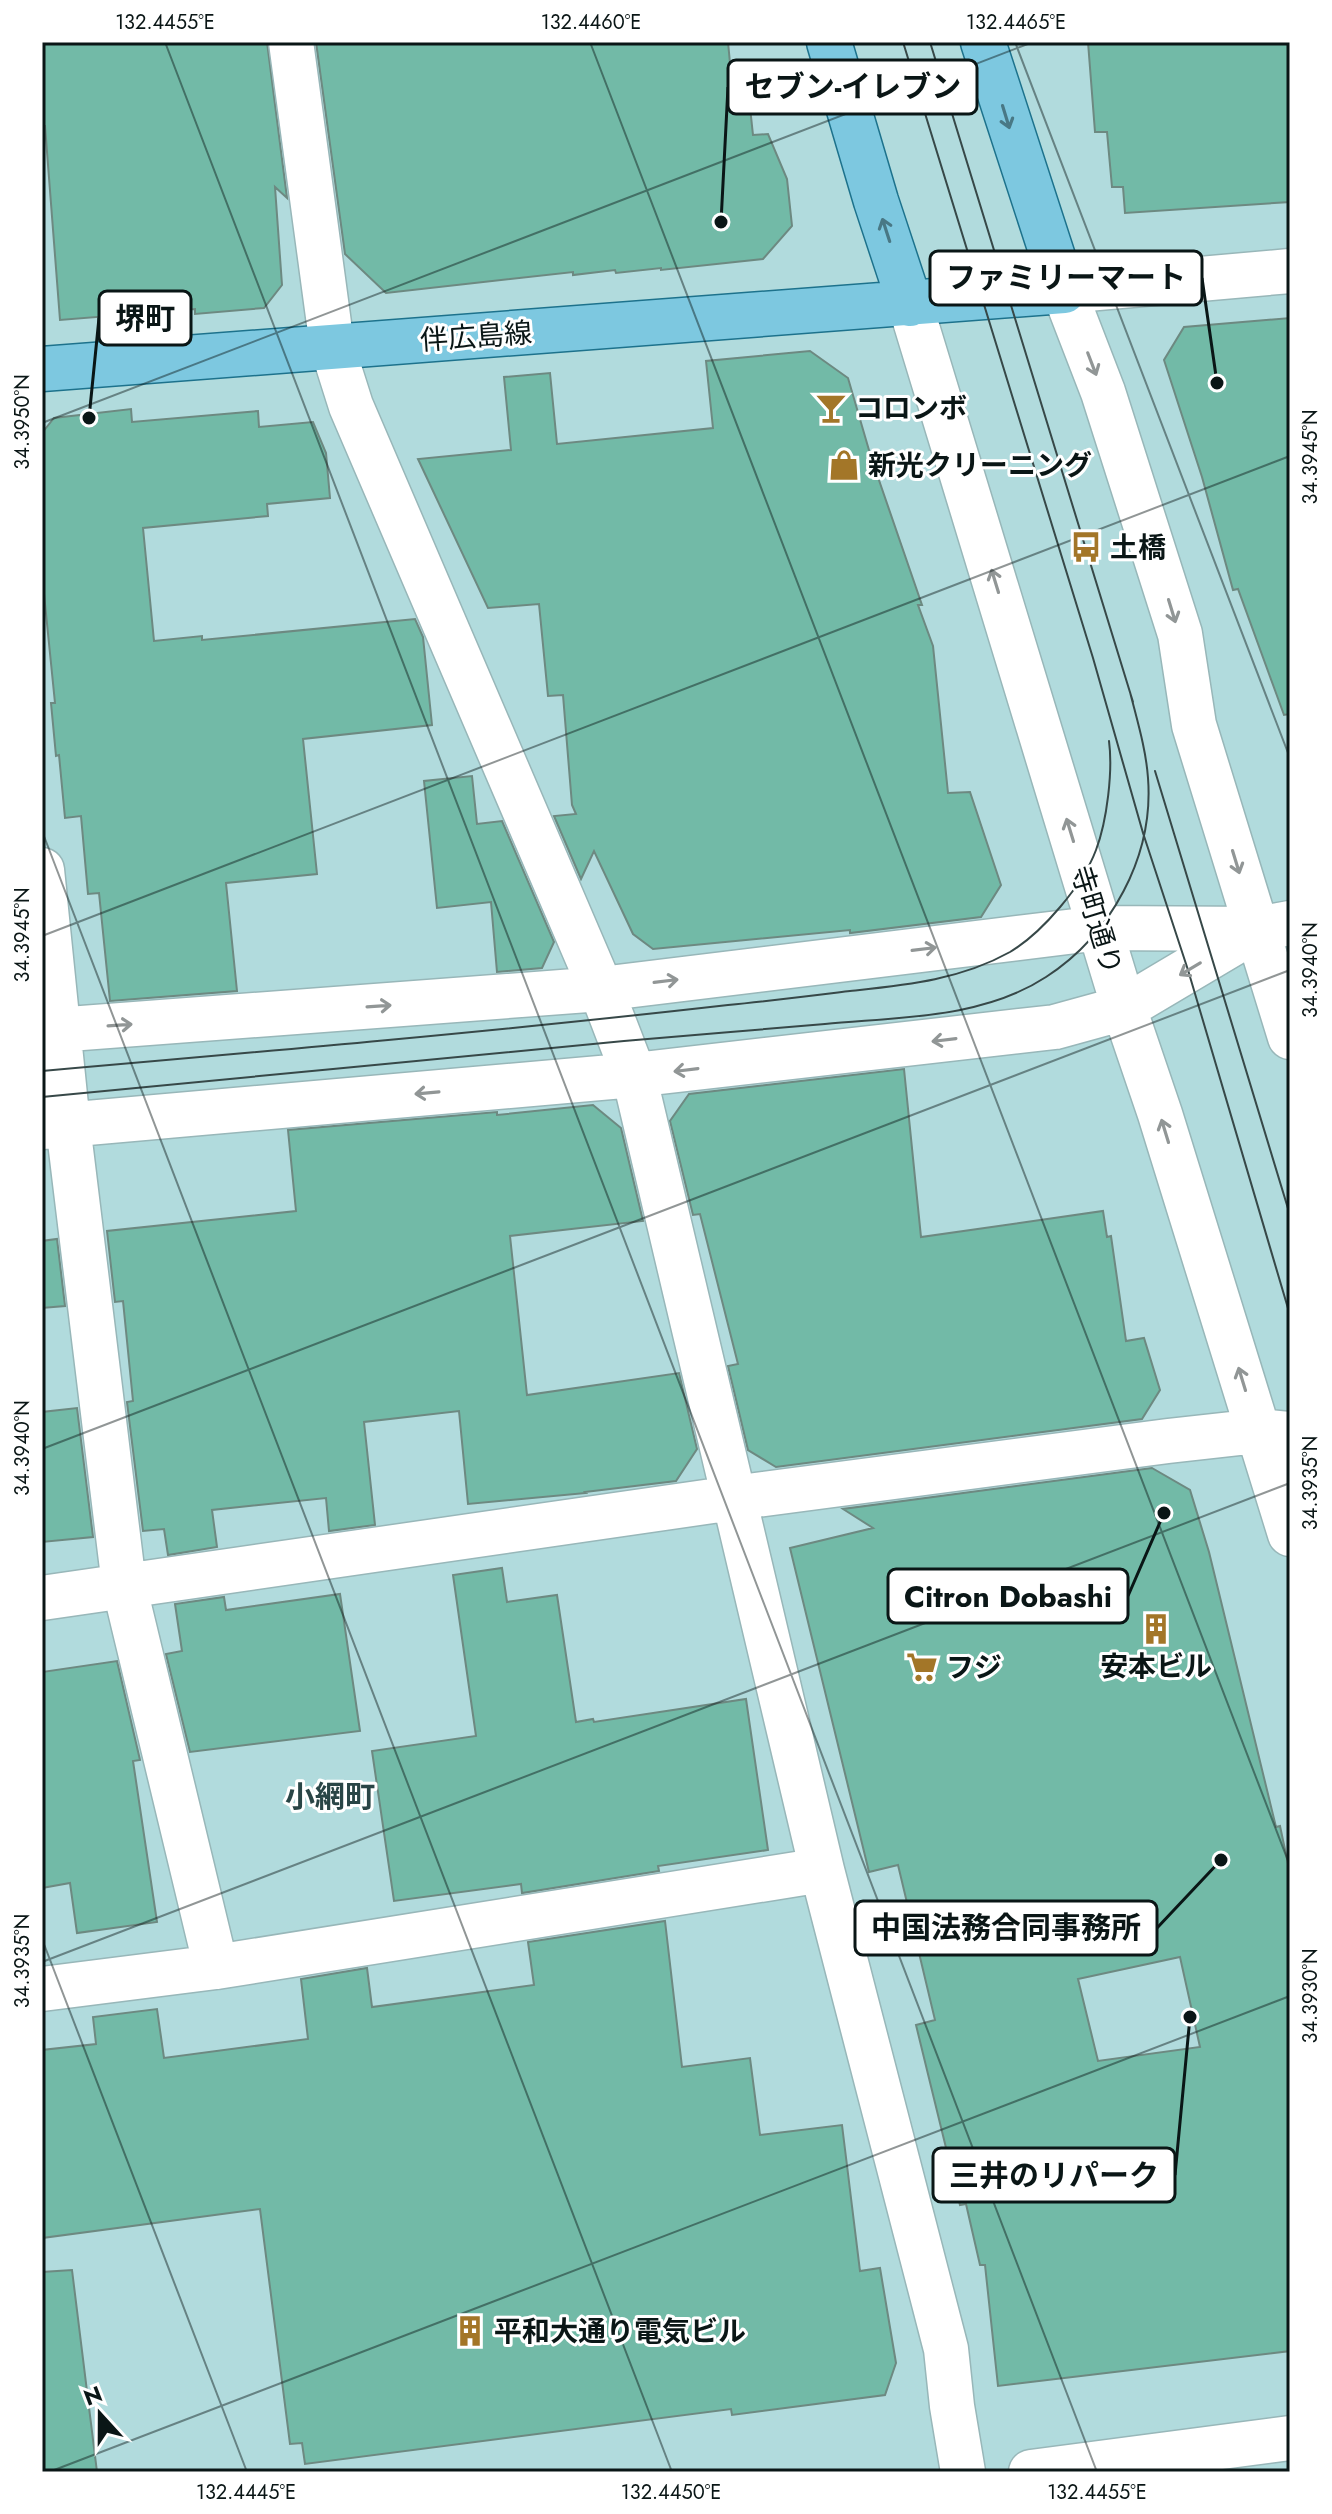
<svg xmlns="http://www.w3.org/2000/svg" width="1332" height="2514" viewBox="0 0 1332 2514" font-family="Jost,'Noto Sans JP',sans-serif">
<rect width="100%" height="100%" fill="#c6e6e8"/>
<path fill="#b1dbdd" d="M42,42h1248v2430h-1248z"/>
<path fill="#72baa7" stroke="#6d8981" stroke-width="2" fill-rule="evenodd" d="M42,42h225l20,156 -12,-11 7,98 -18,23 -69,6v-5l-135,11 -15,-194h-3z
M316,42h412l2,21 15,-2 8,74 15,-1 19,45 5,47 -29,33 -102,11v-2l-45,5 -1,-3 -42,5v-3l-187,21 -41,-39z
M1088,42h202v160l-165,11 -2,-26h-11l-5,-55h-12z
M1290,318v396l-6,1 -46,-126 -5,1 -31,-113 -38,-117 20,-33z
M810,351l38,27 23,79 51,148h-4l15,41 15,147 22,-1 31,93 -20,32 -131,16v-3l-197,19 -20,-15 -39,-83 -13,28 -27,-63 22,-2 -4,-9 -9,-110 -15,1 -9,-92 -51,4 -70,-149 93,-9 -7,-73 46,-4 7,71 156,-16 -7,-67z
M131,409l1,13 126,-11 1,16 54,-5 13,31 4,45 -63,6 1,12 -125,12 11,113 48,-5v4l213,-21 8,18 9,88 -129,14 14,135 -91,9 11,108 -127,10 -11,-108 -11,1 -7,-78 -16,2 -6,-63 -3,1 -5,-53h4l-13,-129v-141l12,-15z
M472,776l5,48 25,-3 52,121 -12,26 -45,4 -6,-70 -54,6 -13,-127z
M904,1069l17,168 182,-26 4,26 4,-1 15,105 18,-3 16,52 -18,29 -366,48 -28,-17 -20,-84 10,-2 -38,-150 -7,1 -23,-94 19,-27z
M593,1105l28,23 22,93 -133,15 17,159 152,-22 18,76 -21,32 -91,11 1,1 -118,11 -9,-93 -95,11 11,103 -46,6 -3,-33 -114,12 5,37 -49,8 -4,-26 -21,2 -16,-129 6,-1 -10,-100 -8,1 -8,-71 189,-20 -8,-81 209,-18v3z
M57,1239l8,67 -23,2v-67z
M77,1408l16,129 -51,5v-130z
M1152,1468l38,22 19,62 67,275 4,-1 10,47v478l-292,35 -13,-121h-5l-14,-61 -6,1 -44,-180 19,-5 -37,-155 -29,7 -79,-324 83,-20 -30,-19zM1180,1957l20,90 -102,14 -20,-82z
M502,1568l5,34 50,-7 19,127 17,-3 1,3 152,-23 22,151 -110,16 1,5 -137,22 -1,-9 -127,17 -22,-150 104,-15 -23,-161z
M340,1594l20,137 -170,21 -24,-98 16,-3 -7,-47 49,-7 2,13z
M117,1661l23,99 -7,1 24,161 -80,11 -7,-50 -28,5v-216z
M665,1921l17,146 68,-9 10,77 82,-10 18,146 20,-3 16,95 -11,32 -153,20 -1,-6 -426,55 -3,-21 -12,1 -30,-235 -218,29v-188l54,-6 -3,-27 64,-8 7,49 144,-19 -7,-60 66,-11 5,39 162,-22 -6,-43z
M72,2270l25,202h-55v-200z"/>
<g fill="none" stroke-linecap="round" stroke-linejoin="round">
<defs>
<path id="minor" d="M291,42l41,304 19,60 250,583 33,86 188,795 124,479 6,57 11,66
M1290,271l-226,20 39,101 77,242 14,91 96,312
M910,304l214,704 36,106 130,420
M42,870l26,255 56,460 92,382
M42,1031l559,-42 499,-61 157,1 33,-6
M42,1127l592,-52 421,-48 69,-19 133,-79
M42,1598l691,-100 435,-57 90,-10 30,3
M42,1989l174,-22 606,-97
M1031,2472l259,-34"/>
<path id="major" d="M829,42l47,159 34,103
M42,369l1022,-78 -81,-249"/>
</defs>
<use href="#minor" stroke="#98b7b9" stroke-width="47"/>
<use href="#major" stroke="#1d728c" stroke-width="47"/>
<use href="#minor" stroke="#fff" stroke-width="44"/>
<use href="#major" stroke="#7dc8e0" stroke-width="44"/>
<path stroke="#374848" stroke-width="2" d="M903,42l190,616 50,175 45,137 102,345
M930,42l203,660
M1155,771l135,444
M42,1071c229,-20 458,-40 686,-66 41,-4 81,-9 122,-14 56,-6 110,-11 160,-39 32,-19 73,-67 86,-102 11,-29 17,-79 13,-109
M42,1097c194,-18 388,-38 582,-56 67,-6 134,-11 201,-17 73,-7 157,-5 221,-47 65,-42 108,-121 102,-199 -2,-29 -11,-58 -18,-86"/>
</g>
<defs><path id="oneway-shaft" d="M-6 0H5M1.5-3L5.5 0L1.5 3" fill="none" stroke-width="1.6" stroke-linecap="round" stroke-linejoin="round" transform="scale(2)"/></defs>
<g stroke="#497885">
<use href="#oneway-shaft" transform="translate(1006 117) rotate(73)"/>
<use href="#oneway-shaft" transform="translate(886 230) rotate(-108)"/>
</g>
<g stroke="#919696">
<use href="#oneway-shaft" transform="translate(1092 364) rotate(69)"/>
<use href="#oneway-shaft" transform="translate(995 581) rotate(-107)"/>
<use href="#oneway-shaft" transform="translate(1172 611) rotate(73)"/>
<use href="#oneway-shaft" transform="translate(1070 830) rotate(-107)"/>
<use href="#oneway-shaft" transform="translate(1236 862) rotate(73)"/>
<use href="#oneway-shaft" transform="translate(924 949) rotate(-7)"/>
<use href="#oneway-shaft" transform="translate(1190 969) rotate(149)"/>
<use href="#oneway-shaft" transform="translate(666 981) rotate(-7)"/>
<use href="#oneway-shaft" transform="translate(379 1006) rotate(-4)"/>
<use href="#oneway-shaft" transform="translate(120 1025) rotate(-4)"/>
<use href="#oneway-shaft" transform="translate(944 1040) rotate(173)"/>
<use href="#oneway-shaft" transform="translate(686 1070) rotate(173)"/>
<use href="#oneway-shaft" transform="translate(427 1093) rotate(175)"/>
<use href="#oneway-shaft" transform="translate(1165 1131) rotate(-107)"/>
<use href="#oneway-shaft" transform="translate(1242 1379) rotate(-107)"/>
</g>
<path fill="none" stroke="#0a1616" stroke-width="2" stroke-opacity="0.45" d="M165,42l932,2430M590,42l700,1824M1015,42l275,716M42,423l991,-381M42,831l630,1641M42,936l1248,-480M42,1449l1248,-479M42,1939l205,533M42,1962l1248,-479M49,2472l1241,-476"/>
<defs>
<symbol id="bar-bare" viewBox="-9 -9 18 18"><path d="M-6-5H6L.8 .8V4.5H3.5V6h-7V4.5H-.8V.8Z" fill="#a37628" stroke="#fff" stroke-width="2.5" paint-order="stroke"/></symbol>
<symbol id="shop-bare" viewBox="-9 -9 18 18"><path d="M-5-2.5h2.3a2.7 3.5 0 0 1 5.4 0H5L5.5 6h-11ZM-1.5-2.5h3a1.5 2.3 0 0 0-3 0Z" fill="#a37628" stroke="#fff" stroke-width="2.5" paint-order="stroke"/></symbol>
<symbol id="bus-bare" viewBox="-9 -9 18 18"><path d="M-5-6H5V4H4V6H2V4H-2V6H-4V4H-5ZM-3.5-4V0h7V-4ZM-3.5 1.2v1.5H-2V1.2ZM2 1.2v1.5H3.5V1.2Z" fill="#a37628" stroke="#fff" stroke-width="2.5" paint-order="stroke"/></symbol>
<symbol id="building-bare" viewBox="-9 -9 18 18"><path d="M-4-6H4V6H1V3H-1V6H-4ZM-2.5-4.3h1.7v1.8h-1.7ZM.8-4.3h1.7v1.8H.8ZM-2.5-1h1.7V.8h-1.7ZM.8-1h1.7V.8H.8Z" fill="#a37628" stroke="#fff" stroke-width="2.5" paint-order="stroke"/></symbol>
<symbol id="supermarket-bare" viewBox="-9 -9 18 18"><path d="M-6-5.5h2.5l.6 2H6L4.5 2H-2.5L-4.4-4H-6ZM-1.5 3.2a1.3 1.3 0 1 0 .1 0ZM3 3.2a1.3 1.3 0 1 0 .1 0Z" fill="#a37628" stroke="#fff" stroke-width="2.5" paint-order="stroke"/></symbol>
</defs>
<g fill-rule="evenodd">
<use href="#bar-bare" x="809" y="386" width="44" height="44"/>
<use href="#shop-bare" x="822" y="443" width="44" height="44"/>
<use href="#bus-bare" x="1064" y="525" width="44" height="44"/>
<use href="#building-bare" x="1134" y="1607" width="44" height="44"/>
<use href="#supermarket-bare" x="900" y="1645" width="44" height="44"/>
<use href="#building-bare" x="448" y="2309" width="44" height="44"/>
</g>
<g text-anchor="middle" stroke-width="6" stroke-linejoin="round" paint-order="stroke">
<g font-size="28" fill="#0a1616" stroke="#fff">
<text transform="translate(476 336) rotate(-4)" y="10">伴広島線</text>
<text transform="translate(1097 920) rotate(73)" y="10">寺町通り</text>
</g>
<g font-size="28" font-weight="bold" fill="#0a1616" stroke="#fff" text-anchor="start">
<text x="855" y="418">コロンボ</text>
<text x="868" y="475">新光クリーニング</text>
<text x="1110" y="557">土橋</text>
<text x="1156" y="1676" text-anchor="middle">安本ビル</text>
<text x="946" y="1677">フジ</text>
<text x="494" y="2341">平和大通り電気ビル</text>
</g>
<g font-size="30" font-weight="bold" fill="#294546" stroke="#fff">
<text x="330" y="1807">小網町</text>
</g>
</g>
<path fill="none" stroke="#0a1616" stroke-width="3" d="M721 222L728 87M1217 383L1202 278M89 418L99 318M1164 1513L1128 1596M1221 1860L1157 1928M1190 2017L1175 2175"/>
<g fill="#0a1616" stroke="#fff" stroke-width="3">
<circle cx="721" cy="222" r="8"/>
<circle cx="1217" cy="383" r="8"/>
<circle cx="89" cy="418" r="8"/>
<circle cx="1164" cy="1513" r="8"/>
<circle cx="1221" cy="1860" r="8"/>
<circle cx="1190" cy="2017" r="8"/>
</g>
<g fill="#fff" stroke="#0a1616" stroke-width="3">
<rect x="728" y="60" width="249" height="54" rx="8"/>
<rect x="930" y="251" width="272" height="54" rx="8"/>
<rect x="99" y="291" width="92" height="54" rx="8"/>
<rect x="888" y="1569" width="240" height="54" rx="8"/>
<rect x="855" y="1901" width="302" height="54" rx="8"/>
<rect x="933" y="2148" width="242" height="54" rx="8"/>
</g>
<g font-size="30" text-anchor="middle" font-weight="bold" fill="#0a1616">
<text x="853" y="97">セブン-イレブン</text>
<text x="1066" y="288">ファミリーマート</text>
<text x="145" y="329">堺町</text>
<text x="1008" y="1607">Citron Dobashi</text>
<text x="1006" y="1938">中国法務合同事務所</text>
<text x="1054" y="2186">三井のリパーク</text>
</g>
<rect width="1332" height="2514" fill="none" stroke="#ffffff" stroke-width="88"/>
<g transform="translate(100 2414) rotate(339)" stroke="#ffffff" stroke-width="6" paint-order="stroke">
<path d="M0-6L14 30L0 20L-14 30Z" fill="#0a1616"/>
<text y="-12" font-size="22" font-weight="bold" text-anchor="middle" fill="#0a1616">N</text>
</g>
<rect x="44" y="44" width="1244" height="2426" fill="none" stroke="#0a1616" stroke-width="3"/>
<g font-size="20" text-anchor="middle" fill="#0a1616">
<text x="165" y="29">132.4455°E</text>
<text x="591" y="29">132.4460°E</text>
<text x="1016" y="29">132.4465°E</text>
<text transform="translate(22 422) rotate(-90)" y="7">34.3950°N</text>
<text transform="translate(1310 457) rotate(-90)" y="7">34.3945°N</text>
<text transform="translate(22 935) rotate(-90)" y="7">34.3945°N</text>
<text transform="translate(1310 970) rotate(-90)" y="7">34.3940°N</text>
<text transform="translate(22 1448) rotate(-90)" y="7">34.3940°N</text>
<text transform="translate(1310 1483) rotate(-90)" y="7">34.3935°N</text>
<text transform="translate(22 1961) rotate(-90)" y="7">34.3935°N</text>
<text transform="translate(1310 1996) rotate(-90)" y="7">34.3930°N</text>
<text x="246" y="2499">132.4445°E</text>
<text x="671" y="2499">132.4450°E</text>
<text x="1097" y="2499">132.4455°E</text>
</g>
</svg>
